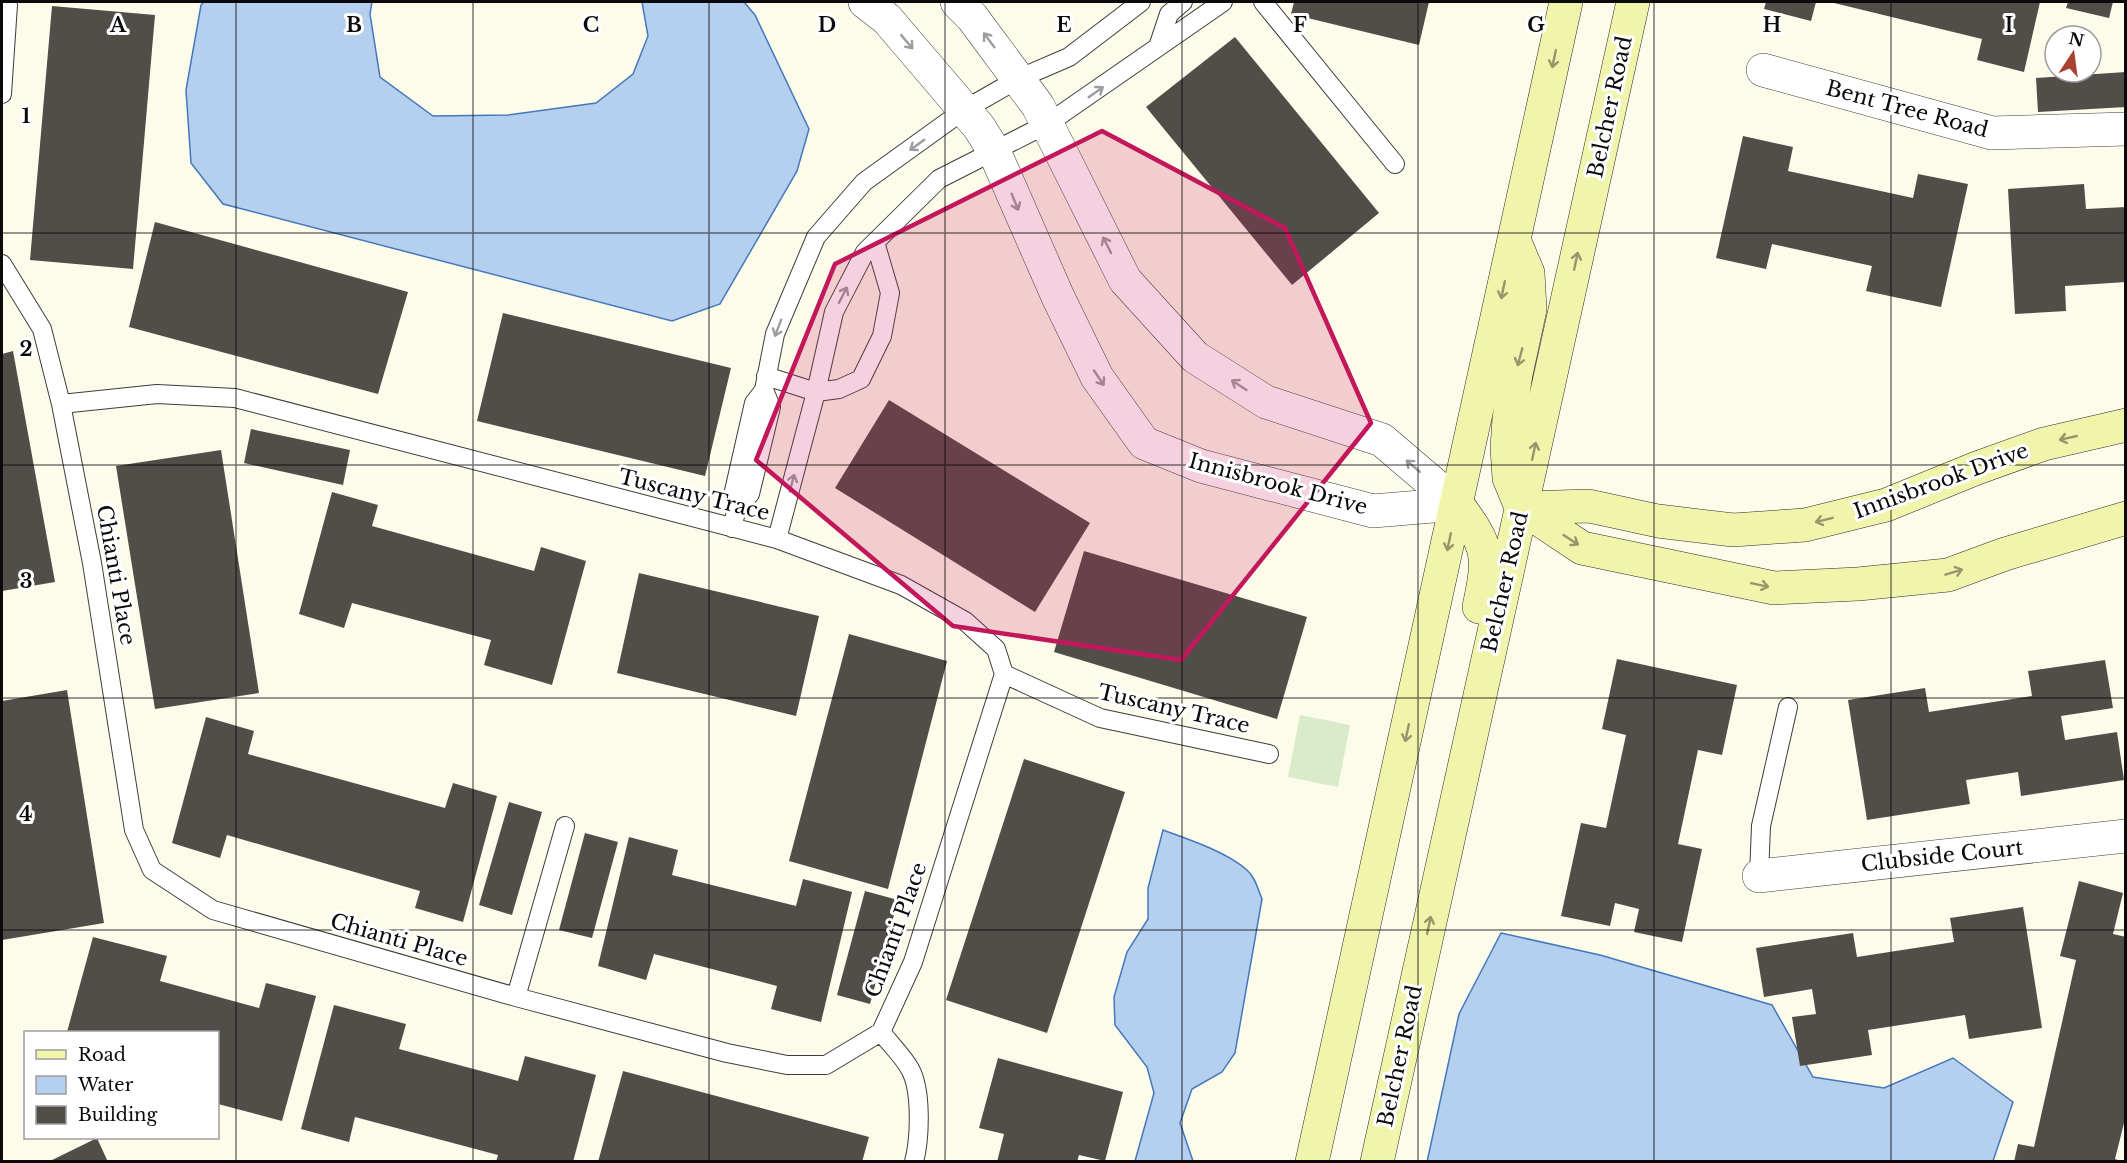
<svg xmlns="http://www.w3.org/2000/svg" width="2127" height="1163" viewBox="0 0 2127 1163" font-family="'Libre Baskerville',serif">
<rect width="100%" height="100%" fill="#fdfcea"/>
<path fill="#d9ebc9" d="M1300,715l50,10 -12,62 -50,-10z"/>
<path fill="#b5cfee" stroke="#4478bc" stroke-width="1.5" d="M204,2h168l-2,12 10,63 53,39 75,-1 88,-12 37,-29 15,-38 -6,-34h102l11,13 54,114 -12,42 -77,133 -48,17 -449,-117 -32,-41 -5,-73 15,-85z
M1163,830c25,9 64,22 84,40 8,7 11,19 15,29l-27,154 -13,19 -30,17 -12,34 13,38h-58l19,-68 -7,-26 -32,-42 -1,-28 13,-45 21,-33v-31z
M1501,933l99,22 172,50 41,72 71,11 69,-30 60,44 -20,59 -566,1 32,-148z"/>
<path fill="#514d48" d="M1294,2h135l-10,43 -128,-31z
M1766,2h50l-5,19 -47,-12z
M1830,2h210l-16,70 -47,-12 5,-21z
M2068,2h45l-4,16 -43,-10z
M52,6l103,9 -22,254 -103,-9z
M1235,37l144,176 -87,72 -146,-178z
M2126,72v35l-88,5 -2,-34z
M1743,136l50,11 -5,24 125,27 5,-24 50,10 -27,123 -75,-16 6,-25 -100,-22 -6,25 -50,-11z
M2084,184l2,25 40,-2v75l-61,4 1,25 -51,3 -7,-125z
M155,222l253,70 -30,102 -249,-67z
M503,313l228,55 -26,108 -228,-55z
M13,351l42,231 -53,9v-237z
M889,400l201,123 -55,89 -200,-124z
M251,429l99,21 -7,35 -99,-22z
M221,450l38,243 -104,16 -39,-243z
M332,492l46,13 -6,21 162,45 7,-24 45,14 -34,124 -68,-20 7,-25 -139,-37 -8,25 -45,-14z
M1084,551l223,66 -30,102 -223,-67z
M639,573l180,43 -23,100 -179,-43z
M849,634l98,27 -59,228 -99,-28z
M1617,659l120,26 -15,70 -24,-5 -20,94 24,5 -20,93 -48,-10 5,-23 -24,-6 -5,23 -49,-10 20,-93 25,5 20,-93 -24,-6z
M2105,660l8,48 -52,8 4,24 52,-8 7,48 -103,16 -3,-24 -52,8 4,24 -103,16 -19,-120 77,-12 4,24 103,-16 -4,-25z
M67,690l37,233 -102,17v-239z
M206,717l48,14 -6,23 197,54 8,-25 44,13 -34,126 -48,-14 5,-17 -193,-56 -7,23 -48,-15z
M1024,759l101,33 -78,241 -101,-33z
M509,802l33,10 -30,103 -33,-10z
M585,833l33,9 -26,96 -33,-8z
M629,837l49,13 -6,25 124,31 7,-27 49,13 -31,130 -50,-13 6,-23 -123,-32 -8,26 -48,-14z
M2079,881l44,12 -10,41 13,3v178l-11,44 8,3h-109l4,-18 16,3 42,-187 -16,-4z
M865,891l33,9 -28,104 -33,-9z
M2023,907l19,121 -73,11 -4,-24 -97,15 4,25 -72,11 -8,-49 24,-3 -4,-25 -48,8 -8,-49 97,-15 4,24 97,-15 -4,-24z
M93,937l74,19 -7,25 99,27 7,-25 50,13 -34,125 -64,-17v-72h-151z
M334,1005l72,19 -7,25 119,32 7,-25 71,19 -23,87h-77l2,-7 -143,-38 -6,25 -48,-13z
M998,1058l125,34 -18,69 -26,-6 -2,7h-80l7,-28 -25,-6z
M623,1071l246,66 -7,25h-264z
M97,1138l11,24h-60z"/>
<g fill="none" stroke-linecap="round" stroke-linejoin="round">
<defs>
<path id="lane" d="M1263,2l132,162
M1158,47l11,-33 14,-12
M2,94l6,-89
M2,264l40,65 19,75 31,159 42,267 18,40 61,40 303,87 211,56 60,12h39l55,-33 32,-70 91,-288
M766,376l50,16 23,-3 22,-10 21,-43 8,-43 -15,-51
M61,404l96,-10 78,4 542,141 124,46 64,36 31,28 8,25 96,44 169,36
M738,504l12,-10 21,-87 -7,-17
M732,528l6,-24 -4,-13 20,-88 10,-13 11,-56 41,-97 48,-55 100,-72 54,-31 51,-22 72,-55
M777,539l39,-147 18,-80 31,-60 74,-73 108,-55 176,-122
M1759,876l2,-50 27,-119
M516,997l49,-171
M881,1032c9,12 22,24 29,37 12,21 10,70 4,93"/>
<path id="street" d="M865,2l22,17 92,108 15,24 64,146 39,80 47,66 57,23 172,45 84,-7
M957,2l15,15 66,89 87,174 70,77 71,45 116,38 75,64
M1763,70l229,63 134,-4
M1759,876l367,-40"/>
<path id="secondary" d="M1514,240l14,33 2,36 -14,65 -7,45 -2,29 2,30 12,29
M1457,504c32,43 33,51 22,103
M1522,508l60,40 192,40 84,-4 90,-9 57,-21 121,-36
M1522,508l67,-2 69,15 75,9 72,-5 81,-20 91,-37 67,-24 82,-19
M1312,1162l254,-1160
M1377,1162l256,-1160"/>
</defs>
<use href="#lane" stroke="#3d3d3d" stroke-width="20"/>
<use href="#street" stroke="#3d3d3d" stroke-width="34"/>
<use href="#secondary" stroke="#2c2c2c" stroke-width="34"/>
<use href="#lane" stroke="#fff" stroke-width="18"/>
<use href="#street" stroke="#fff" stroke-width="33"/>
<use href="#secondary" stroke="#f1f5ac" stroke-width="33"/>
</g>
<defs><path id="oneway-shaft" d="M-6 0H5M1.5-3L5.5 0L1.5 3" fill="none" stroke-width="1.6" stroke-linecap="round" stroke-linejoin="round" transform="scale(1.5)"/></defs>
<g stroke="#9d9d9d">
<use href="#oneway-shaft" transform="translate(989 40) rotate(-127)"/>
<use href="#oneway-shaft" transform="translate(907 42) rotate(50)"/>
<use href="#oneway-shaft" transform="translate(1096 92) rotate(-35)"/>
<use href="#oneway-shaft" transform="translate(917 145) rotate(144)"/>
<use href="#oneway-shaft" transform="translate(1015 202) rotate(68)"/>
<use href="#oneway-shaft" transform="translate(1107 245) rotate(-117)"/>
<use href="#oneway-shaft" transform="translate(843 295) rotate(-63)"/>
<use href="#oneway-shaft" transform="translate(778 328) rotate(111)"/>
<use href="#oneway-shaft" transform="translate(1099 378) rotate(56)"/>
<use href="#oneway-shaft" transform="translate(1239 385) rotate(-147)"/>
<use href="#oneway-shaft" transform="translate(1413 466) rotate(-139)"/>
<use href="#oneway-shaft" transform="translate(792 483) rotate(-75)"/>
</g>
<g stroke="#95976b">
<use href="#oneway-shaft" transform="translate(1554 59) rotate(102)"/>
<use href="#oneway-shaft" transform="translate(1576 261) rotate(-78)"/>
<use href="#oneway-shaft" transform="translate(1503 290) rotate(102)"/>
<use href="#oneway-shaft" transform="translate(1520 357) rotate(105)"/>
<use href="#oneway-shaft" transform="translate(2068 438) rotate(167)"/>
<use href="#oneway-shaft" transform="translate(1534 451) rotate(-78)"/>
<use href="#oneway-shaft" transform="translate(1824 520) rotate(166)"/>
<use href="#oneway-shaft" transform="translate(1571 540) rotate(33)"/>
<use href="#oneway-shaft" transform="translate(1449 542) rotate(102)"/>
<use href="#oneway-shaft" transform="translate(1954 572) rotate(-17)"/>
<use href="#oneway-shaft" transform="translate(1760 585) rotate(12)"/>
<use href="#oneway-shaft" transform="translate(1407 733) rotate(102)"/>
<use href="#oneway-shaft" transform="translate(1429 925) rotate(-78)"/>
</g>
<path fill="#c2185b" fill-opacity="0.2" stroke="#c2185b" stroke-width="4.5" stroke-linejoin="round" d="M1102,131l183,97 86,195 -190,237 -228,-34 -197,-166 79,-196z"/>
<path fill="none" stroke="#0a0a0a" stroke-width="1.5" stroke-opacity="0.55" d="M236,2v1160M473,2v1160M709,2v1160M945,2v1160M1182,2v1160M1418,2v1160M1654,2v1160M1891,2v1160M2,233h2124M2,465h2124M2,698h2124M2,930h2124"/>
<g text-anchor="middle" stroke-width="6" stroke-linejoin="round" paint-order="stroke">
<g font-size="21" fill="#0a0a0a" stroke="#fff">
<text transform="translate(1610 107) rotate(-78)" y="7">Belcher Road</text>
<text transform="translate(1907 109) rotate(15)" y="7">Bent Tree Road</text>
<text transform="translate(1941 481) rotate(-20)" y="7">Innisbrook Drive</text>
<text transform="translate(1278 484) rotate(15)" y="7">Innisbrook Drive</text>
<text transform="translate(694 495) rotate(14)" y="7">Tuscany Trace</text>
<text transform="translate(116 575) rotate(80)" y="7">Chianti Place</text>
<text transform="translate(1505 582) rotate(-77)" y="7">Belcher Road</text>
<text transform="translate(1174 709) rotate(13)" y="7">Tuscany Trace</text>
<text transform="translate(1942 856) rotate(-6)" y="7">Clubside Court</text>
<text transform="translate(896 930) rotate(-70)" y="7">Chianti Place</text>
<text transform="translate(399 940) rotate(16)" y="7">Chianti Place</text>
<text transform="translate(1400 1056) rotate(-78)" y="7">Belcher Road</text>
</g>
</g>
<g font-size="20" text-anchor="middle" font-weight="bold" fill="#0a0a0a" stroke="#fff" stroke-width="6" stroke-linejoin="round" paint-order="stroke">
<text x="118" y="32">A</text>
<text x="354" y="32">B</text>
<text x="591" y="32">C</text>
<text x="827" y="32">D</text>
<text x="1064" y="32">E</text>
<text x="1300" y="32">F</text>
<text x="1536" y="32">G</text>
<text x="1772" y="32">H</text>
<text x="2009" y="32">I</text>
<text x="26" y="123">1</text>
<text x="26" y="356">2</text>
<text x="26" y="588">3</text>
<text x="26" y="821">4</text>
</g>
<rect width="2127" height="1163" fill="none" stroke="#0a0a0a" stroke-width="6"/>
<rect x="24" y="1031" width="195" height="108" fill="#ffffff" stroke="#9d9d9d" stroke-width="1.5"/>
<rect x="36" y="1050" width="30" height="9" fill="#f1f5ac" stroke="#9d9d9d" stroke-width="1.5"/>
<text x="78" y="1061" font-size="18" fill="#0a0a0a">Road</text>
<rect x="36" y="1076" width="30" height="18" fill="#b5cfee" stroke="#9d9d9d" stroke-width="1.5"/>
<text x="78" y="1091" font-size="18" fill="#0a0a0a">Water</text>
<rect x="36" y="1106" width="30" height="18" fill="#514d48" stroke="#9d9d9d" stroke-width="1.5"/>
<text x="78" y="1121" font-size="18" fill="#0a0a0a">Building</text>
<g transform="translate(2073 54) rotate(13)"><circle r="28" fill="#ffffff" stroke="#9d9d9d" stroke-width="1.5"/>
<path d="M0-4.5L10 22L0 15L-10 22Z" fill="#a94233"/>
<text y="-9" font-size="16" font-weight="bold" text-anchor="middle" fill="#0a0a0a">N</text>
</g>
</svg>
